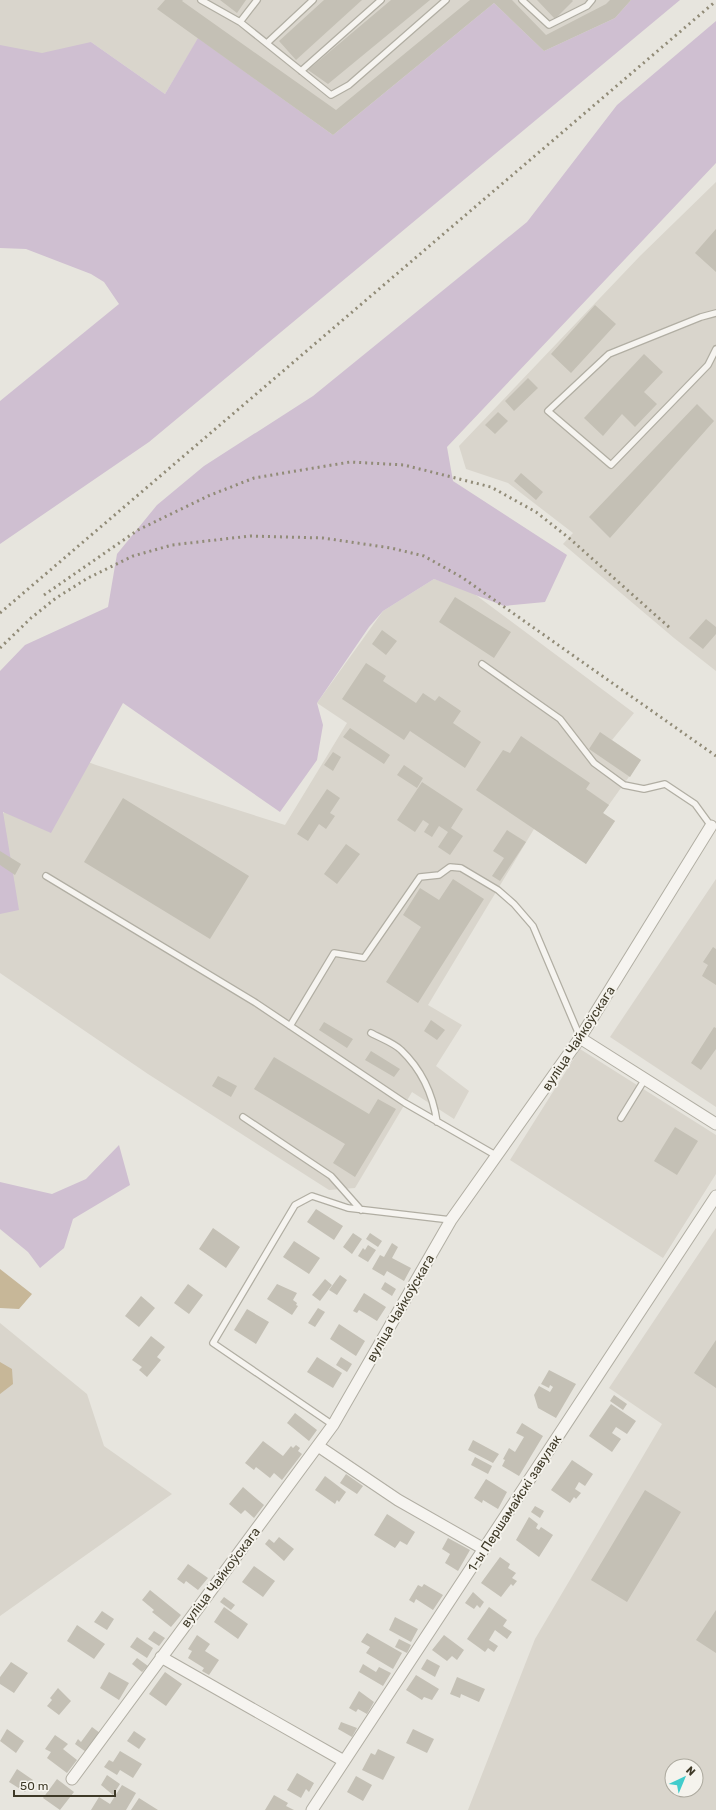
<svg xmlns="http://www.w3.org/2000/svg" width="716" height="1810" viewBox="0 0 716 1810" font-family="Rubik,sans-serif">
<rect width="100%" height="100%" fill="#e7e5de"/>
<path fill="#d9d5cc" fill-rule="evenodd" d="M0,0h631l-16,18 -71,33 -50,-48 -161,132 -135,-96 -33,55 -74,-52 -31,56 -60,-44z
M716,182v489l-42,-33 -111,-94 10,-11 -65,-50 -42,-14 -7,-23 181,-190z
M434,579l35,11 165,123 -22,27 29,20 -38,53 12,8 -29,43 -52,-35 -106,176 34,20 -26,41 33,25 -15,28 -42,-27 -57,96 -26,2 -181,-116 -148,-101v-155l51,-70 45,17 189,60 62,-102 -30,-20 66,-92z
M716,879v228l-106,-70z
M580,1049l136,86v39l-53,84 -153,-98z
M716,1228v582h-248l67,-171 127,-215 -53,-36zM672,1766h24v24h-24z
M0,1323l87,71 17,52 68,48 -172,122z"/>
<path fill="#cfbfd1" d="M631,0h49l-531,442 -149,102v-143l119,-97 -15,-22 -13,-8 -65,-25 -26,-1v-203l42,8 49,-11 74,52 33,-56 135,97 161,-132 50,48 71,-33z
M716,21v142l-269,284 6,34 114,74 -22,47 -41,4 -70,-27 -51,32 -14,16 -52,76 6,22 -6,35 -37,52 -157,-109 -72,130 -48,-21 16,98 -19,4v-243l25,-26 83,-38 9,-53 40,-49 47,-39 109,-70 214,-174 90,-117z
M119,1145l11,40 -57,34 -9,29 -24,20 -12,-16 -28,-23v-47l52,12 34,-15z"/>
<path fill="#c7b798" d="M0,1269l32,25 -13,15 -19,-1z
M0,1362l12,7 1,15 -13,10z"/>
<path fill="#c4c0b5" d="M165,0h18l-1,1 154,109 134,-110h42l34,35 60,-31 4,-4h21l-16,18 -71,33 -50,-48 -161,132 -176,-126z
M220,0h26l-9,13z
M324,0h38l-66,60 -17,-19z
M391,0h39l-102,84 -20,-14z
M537,0h35l1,1 -18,18z
M716,229v43l-21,-19z
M595,305l21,19 -45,49 -20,-19z
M644,354l19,18 -19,20 13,12 -22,23 -13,-13 -19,22 -19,-18z
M528,378l10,10 -24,23 -9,-10z
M697,404l17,17 -104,117 -21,-21z
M498,412l10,9 -13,13 -10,-9z
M521,473l22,19 -7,8 -22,-19z
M455,597l56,35 -17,26 -55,-36z
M706,619l10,8v7l-13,15 -14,-11z
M382,630l15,11 -11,14 -14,-11z
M366,663l20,13 -3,5 33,22 7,-10 12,8 4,-5 22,15 -8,12 28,19 -16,26 -55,-37 -6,9 -62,-41z
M350,728l40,27 -6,9 -41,-27z
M600,732l41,28 -11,17 -41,-28z
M521,736l69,47 -4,6 23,16 -6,8 12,8 -29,43 -110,-74 27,-40 7,3z
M333,752l8,5 -8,14 -9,-6z
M404,765l19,13 -6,10 -20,-13z
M422,782l41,27 -12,19 12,8 -13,19 -12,-8 10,-15 -9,-6 -7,11 -8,-5 5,-8 -6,-4 -8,12 -18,-12z
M327,789l13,9 -10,15 5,3 -9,13 -7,-5 -11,17 -11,-7z
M123,798l126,78 -39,63 -126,-77z
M507,830l19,12 -26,39 -8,-5 12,-18 -11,-7z
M346,844l14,10 -23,30 -13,-10z
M0,851l21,13 -6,11 -15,-10z
M453,879l31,20 -66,104 -32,-21 35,-55 -18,-12 17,-27 19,12z
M713,947l3,2v36l-14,-9 6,-11 -5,-3z
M431,1020l14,10 -8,10 -13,-9z
M324,1022l29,17 -6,9 -28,-18z
M714,1027l2,1v21l-15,21 -10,-7z
M371,1051l29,18 -6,8 -29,-17z
M274,1057l95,57 9,-15 18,10 -41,68 -22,-14 12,-19 -91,-55z
M218,1076l19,10 -6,11 -19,-11z
M675,1127l23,14 -21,34 -23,-14z
M316,1209l27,17 -9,14 -27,-18z
M213,1228l27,19 -14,21 -27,-19z
M353,1233l9,6 -10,15 -9,-7z
M370,1233l12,8 -4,6 -12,-8z
M294,1241l26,17 -11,16 -26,-17z
M392,1243l6,4 -6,11 19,10 -7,13 -17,-10 -3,5 -12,-7 8,-14 4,2z
M368,1245l8,5 -8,12 -10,-6 5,-8 2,2z
M340,1275l7,5 -10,15 -8,-5z
M325,1279l7,6 -12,16 -8,-6z
M385,1282l11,7 -4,7 -11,-7z
M188,1284l15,11 -14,19 -15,-11z
M277,1284l20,9 -4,7 4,3 -1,2 2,1 -6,9 -25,-16z
M364,1293l22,14 -9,14 -18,-11 -2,3 -4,-2z
M141,1296l14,12 -16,19 -14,-11z
M318,1308l7,4 -10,15 -7,-4z
M247,1309l22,13 -13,22 -22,-14z
M339,1324l26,17 -9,15 -26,-17z
M151,1336l14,11 -8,10 4,3 -14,17 -8,-7 3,-3 -10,-7z
M716,1340v48l-22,-15z
M317,1357l25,16 -9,15 -26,-16z
M341,1357l11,7 -5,8 -11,-7z
M549,1370l27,14 -20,34 -18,-10 -4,-13 5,-9 11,6 3,-5 -3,-2 -1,3 -8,-4z
M614,1395l13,9 -4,6 -13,-9z
M611,1404l25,17 -9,13 -11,-7 -4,6 9,6 -9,13 -23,-16z
M295,1413l22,17 -8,11 -22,-18z
M522,1423l21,13 -24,40 -17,-10 3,-6 -2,-1 6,-11 6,4 9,-15 -8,-4z
M473,1440l26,14 -6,9 -25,-13z
M263,1441l20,15 8,-10 2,2 3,-3 4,3 -2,3 4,3 -20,26 -8,-7 -4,5 -14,-11 -2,3 -9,-7z
M475,1457l17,9 -4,8 -17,-9z
M572,1460l21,14 -8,12 -6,-4 -4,7 6,4 -5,6 -2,-2 -4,6 -19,-13z
M346,1474l17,12 -6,8 -17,-11z
M325,1476l21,16 -7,10 -2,-2 -2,4 -20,-14z
M486,1479l21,13 -9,17 -15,-9 -1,3 -8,-5z
M243,1487l21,18 -10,13 -9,-8 -4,4 -12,-10z
M645,1490l36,22 -54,90 -36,-22z
M535,1506l9,5 -4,7 -9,-6z
M387,1514l28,18 -8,13 -7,-4 -5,7 -21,-13z
M529,1517l9,7 -2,4 3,2 2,-3 12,8 -14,22 -23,-17z
M279,1537l15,12 -10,12 -19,-17 4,-5 5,4z
M448,1538l22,12 -12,21 -13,-8 5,-9 -8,-5z
M500,1557l10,7 -2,4 8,5 -4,5 5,3 -4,5 -2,-2 -10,13 -20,-14z
M188,1564l20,14 -10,12 -12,-9 -2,3 -7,-5z
M254,1566l21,15 -12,16 -21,-15z
M424,1584l19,11 -10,15 -17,-11 -2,4 -5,-3 9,-15 4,2z
M150,1590l31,25 -10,12 -19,-15 2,-2 -12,-10z
M473,1592l11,10 -4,6 -3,-3 -3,4 -9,-6z
M224,1597l11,8 -4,5 -11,-8z
M224,1607l24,17 -10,15 -24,-17z
M489,1607l18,13 -4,6 9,6 -5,7 -12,-9 -6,10 9,6 -4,6 -6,-4 -3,4 -18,-13z
M716,1610v43l-20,-13z
M102,1611l12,8 -7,11 -13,-8z
M395,1617l23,12 -7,13 -22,-12z
M77,1625l28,19 -11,15 -27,-18z
M154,1631l11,7 -6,8 -11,-7z
M367,1633l35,20 -9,16 -27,-16 4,-6 -9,-5z
M197,1635l13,9 -5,7 14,9 -10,15 -7,-4 2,-3 -16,-10 4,-7 -4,-2z
M444,1635l20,15 -7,10 -5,-4 -5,5 -15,-11z
M137,1637l16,11 -6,10 -17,-11z
M399,1639l12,6 -4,8 -12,-6z
M137,1658l11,8 -6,6 -10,-8z
M427,1659l13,7 -5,11 -14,-8z
M11,1662l17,11 -14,20 -14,-9v-7z
M363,1664l13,8 3,-5 12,6 -8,13 -24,-14z
M109,1672l20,11 -10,17 -19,-12z
M165,1672l17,12 -16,22 -17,-12z
M416,1675l23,14 -7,11 -8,-3 -2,3 -16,-10z
M457,1677l28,12 -6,13 -18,-8 -1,4 -10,-4z
M58,1688l13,13 -12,14 -12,-9 5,-6 -2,-2z
M359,1691l15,11 -7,12 -9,-5 -2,3 -7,-4z
M341,1722l16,6 -5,9 -14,-8z
M92,1727l8,6 -14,19 -11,-8 3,-5 3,3z
M7,1729l17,12 -8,12 -16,-12z
M413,1729l21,10 -7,14 -21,-10z
M134,1731l12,8 -7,10 -12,-8z
M55,1735l13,9 -5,5 14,11 -10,13 -20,-15 4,-6 -6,-3z
M378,1749l17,8 -12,23 -21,-10 9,-17 4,2z
M120,1751l22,13 -9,14 -13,-8 -3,5 -13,-8 5,-7 4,2z
M17,1769l16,11 -8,12 -16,-10z
M297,1773l17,10 -5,9 -3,-3 -5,9 -14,-8z
M107,1775l13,9 -7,11 -12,-10z
M356,1776l16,9 -9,16 -16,-9z
M57,1779l17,13 -14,18 -17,-12z
M122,1785l14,8 -10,17h-35l8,-13 11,7z
M274,1795l14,8 -2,3 8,4h-29z
M139,1798l19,12h-27z"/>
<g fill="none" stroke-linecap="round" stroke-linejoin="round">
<defs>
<path id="lane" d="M201,0l39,22
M257,0l-17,22 91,73 18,-10 97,-85
M522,0l27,25 38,-19 5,-6
M267,43l46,-43
M301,71l80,-71
M716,313l-15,4 -92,37 -61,57 63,54 97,-100 8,-16
M482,664l78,55 34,44 30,22 20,4 21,-5 30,20 16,22
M46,876l210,127 149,100 92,53
M290,1026l44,-73 30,5 56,-81 19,-2 11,-8 11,1 37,22 16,14 19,22 47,111
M371,1033c9,5 23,10 30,17 20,19 32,45 36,72
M243,1117l88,59 30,34
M621,1118l24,-39
M333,1425l-120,-82 82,-138 17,-9 36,12 103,12"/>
<path id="street" d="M580,1038l136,86
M318,1446l80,54 86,49
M161,1657l183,104
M72,1779l261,-354 118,-205 129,-182 131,-212
M312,1810l404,-614"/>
</defs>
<use href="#lane" stroke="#b1aea3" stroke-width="8"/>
<use href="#street" stroke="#b1aea3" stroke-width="13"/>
<use href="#lane" stroke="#f6f4f0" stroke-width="5.5"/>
<use href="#street" stroke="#f6f4f0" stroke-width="11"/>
<path stroke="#918b77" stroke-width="3" stroke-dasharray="2 4" stroke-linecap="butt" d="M44,595l94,-65 70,-34 46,-18 96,-16 54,3 87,22 45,25 33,26 101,90
M0,613l716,-612
M0,648l31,-30 25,-20 32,-20 45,-22 39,-11 78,-9 73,2 68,10 33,8 39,22 253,178"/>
</g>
<g text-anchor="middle" stroke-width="4" stroke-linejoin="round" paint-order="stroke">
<g font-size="13" fill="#3e3927" stroke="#f5f3ed">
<text transform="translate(578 1038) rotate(-57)" y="5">вуліца Чайкоўскага</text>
<text transform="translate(400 1308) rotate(-60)" y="5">вуліца Чайкоўскага</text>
<text transform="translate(514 1503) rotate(-57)" y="5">1-ы Першамайскі завулак</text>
<text transform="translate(220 1577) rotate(-53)" y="5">вуліца Чайкоўскага</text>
</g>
</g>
<g transform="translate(684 1778) rotate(44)"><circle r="19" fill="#f5f3ed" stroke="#aca99e"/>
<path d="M0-3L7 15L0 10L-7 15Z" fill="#42cccc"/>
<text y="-6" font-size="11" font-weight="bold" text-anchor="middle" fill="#3e3927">N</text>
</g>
<path d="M14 1790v6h101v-6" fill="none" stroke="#3e3927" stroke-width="2"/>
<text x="20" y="1790" font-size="12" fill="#3e3927" stroke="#f5f3ed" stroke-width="3" paint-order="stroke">50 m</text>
</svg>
